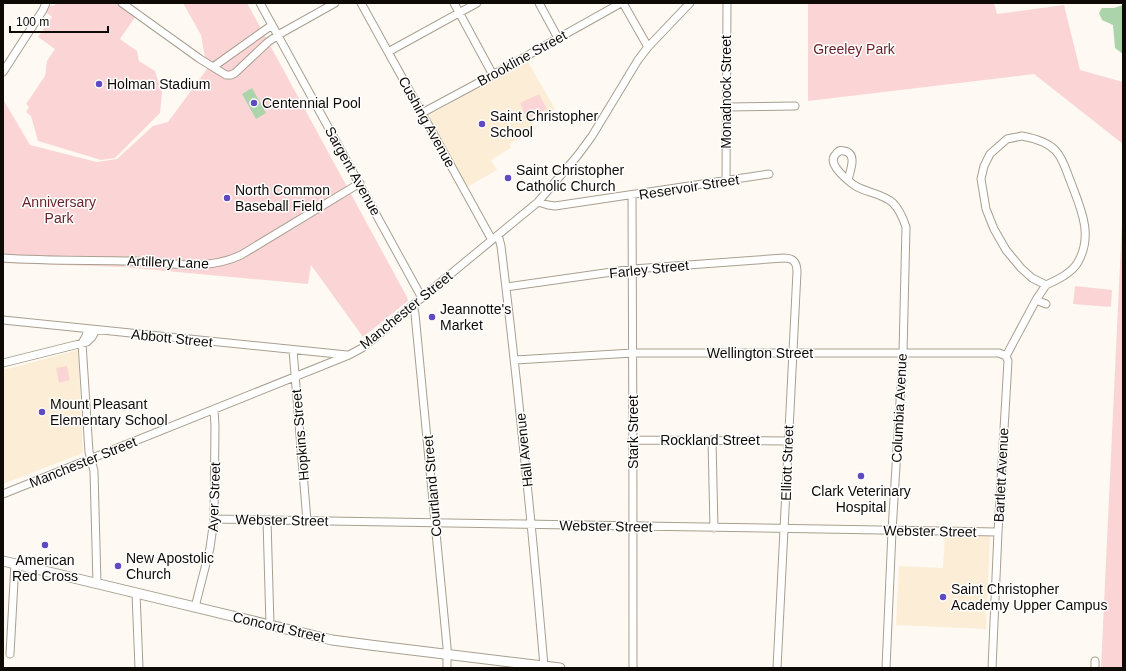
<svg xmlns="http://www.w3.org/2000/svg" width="1126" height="671" viewBox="0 0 1126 671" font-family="Arial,sans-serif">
<rect width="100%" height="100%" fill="#fefaf3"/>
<path fill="#fceed6" d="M527,60l28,49 -23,13 4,7 -27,15 2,4 -20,12 6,10 -30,17 -39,-71z
M78,350l5,103 -80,31v-114z
M945,534l45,2 -4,93 -90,-4 3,-59 44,2z"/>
<path fill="#fbd5d5" d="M57,3h60l19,13 -16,23 17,12 2,10 16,10 7,22 -2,20 -45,45 -14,2 -63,-19 -7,-25 -5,-4 3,-5 -3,-3 19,-28 2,-15 8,-12 -17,-12 14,-20 -6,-5 5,-7 2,1z
M183,3h64l160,294 1,4 -45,36 -52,-72 -3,19 -185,-17 -120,-4v-164l27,46 67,17 20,-3 36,-33 15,-4 39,-53 -6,-34z
M808,3h186l3,11 67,-9 16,65 43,12v62l-89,-70 -226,27z
M539,94l8,15 -20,10 -7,-16z
M1123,200v468h-22z
M1075,286l37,4 -1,17 -38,-3z
M67,366l3,14 -11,3 -3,-15z"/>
<path fill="#acd4aa" d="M1123,5v49l-8,-6 -2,-23 -11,-5 -3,-7 3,-5h12z
M252,88l14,25 -10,6 -14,-25z"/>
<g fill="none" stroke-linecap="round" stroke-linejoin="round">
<defs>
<path id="minor" d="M122,3l78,56 26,16h5l4,-2 33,-31 10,-7 57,-32
M260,3l162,295
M361,3l131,237
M454,3l39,72
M539,3l19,35
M623,3l25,44
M388,52l89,-49
M213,67l59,-42
M3,72l40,-62 3,-7
M726,107l69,-1
M422,113l67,-36 132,-74
M1022,136c11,2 24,5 33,14 8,8 11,20 15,30 10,27 24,54 8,82 -6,11 -21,18 -32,23l-14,-7 -11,-10 -15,-18 -12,-21 -8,-20 -5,-30 3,-13 6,-12 17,-15z
M848,180c2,-9 10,-27 -4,-29 -3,-1 -6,0 -8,3 -10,9 10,25 18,31 12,8 28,8 39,18 7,7 10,15 13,24l-3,126 -11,178 -6,137
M726,181l1,-178
M632,195c1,158 1,315 1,473
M538,202l10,3 7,1 214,-32
M498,235l3,11c17,140 31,280 43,420
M3,258c43,3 86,2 129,3 37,1 73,11 109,-6l119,-72
M506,287l127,-18 151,-11c10,0 13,5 13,14l-20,396
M1036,300l10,-15
M413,305l2,9 32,333v21
M3,320l344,35
M88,329l-2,7 -4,7 7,109 5,19 3,113
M293,350l14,171
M515,360l118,-7h366l7,3
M3,363l84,-21 5,-5 4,-7
M632,440l156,1
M712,440l2,88
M3,494l346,-139 13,-7 14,-11 37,-32 125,-103 40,-47 14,-19 46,-76 10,-13 42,-44
M214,519l784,13
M267,520l3,105
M136,593l3,75
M195,607l15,-59 4,-29 1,-93 -1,-17
M10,654l5,-91
M992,668l6,-136 10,-171 -2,-5 30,-56 10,4
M1095,668v-7"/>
<path id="major" d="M3,561l329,79 38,5 190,23"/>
</defs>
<use href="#minor" stroke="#a89f8f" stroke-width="9"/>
<use href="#major" stroke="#a89f8f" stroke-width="11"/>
<use href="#minor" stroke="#fff" stroke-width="7"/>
<use href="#major" stroke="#fff" stroke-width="9"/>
</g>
<g fill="#5f4ac3" stroke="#fff" stroke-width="1.5">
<circle cx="99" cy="84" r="4"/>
<circle cx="254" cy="103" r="4"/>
<circle cx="482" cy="124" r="4"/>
<circle cx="508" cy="178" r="4"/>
<circle cx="227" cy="198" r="4"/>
<circle cx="432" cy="317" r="4"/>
<circle cx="42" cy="412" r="4"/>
<circle cx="861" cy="476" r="4"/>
<circle cx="45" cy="545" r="4"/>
<circle cx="118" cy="566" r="4"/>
<circle cx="943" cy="597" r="4"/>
</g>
<g text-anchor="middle" stroke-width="3" stroke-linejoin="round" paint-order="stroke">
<g font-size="14" fill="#6a2329" stroke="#fff">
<text x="854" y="54">Greeley Park</text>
<text x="59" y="207">Anniversary<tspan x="59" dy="16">Park</tspan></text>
</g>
<g font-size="14" fill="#0e0b06" stroke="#fff">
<text transform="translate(522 58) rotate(-29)" y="5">Brookline Street</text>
<text transform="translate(726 92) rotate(-90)" y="5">Monadnock Street</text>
<text transform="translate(427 122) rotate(61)" y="5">Cushing Avenue</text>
<text transform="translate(353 171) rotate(61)" y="5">Sargent Avenue</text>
<text transform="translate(689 187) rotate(-9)" y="5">Reservoir Street</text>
<text transform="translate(168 262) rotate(2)" y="5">Artillery Lane</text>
<text transform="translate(649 269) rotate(-6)" y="5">Farley Street</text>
<text transform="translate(406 310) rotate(-39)" y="5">Manchester Street</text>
<text transform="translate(172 338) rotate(6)" y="5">Abbott Street</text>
<text x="760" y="358">Wellington Street</text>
<text transform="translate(899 408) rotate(-87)" y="5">Columbia Avenue</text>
<text transform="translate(633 432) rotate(-90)" y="5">Stark Street</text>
<text transform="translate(300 435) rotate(-95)" y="5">Hopkins Street</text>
<text x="710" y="445">Rockland Street</text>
<text transform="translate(524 450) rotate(-96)" y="5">Hall Avenue</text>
<text transform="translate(83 462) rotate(-22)" y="5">Manchester Street</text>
<text transform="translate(787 463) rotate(-88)" y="5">Elliott Street</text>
<text transform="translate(1001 475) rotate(-87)" y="5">Bartlett Avenue</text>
<text transform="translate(432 486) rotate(-95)" y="5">Courtland Street</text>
<text transform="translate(214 497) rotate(-88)" y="5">Ayer Street</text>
<text transform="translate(282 520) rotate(1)" y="5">Webster Street</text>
<text transform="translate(606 526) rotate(1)" y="5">Webster Street</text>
<text transform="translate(930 531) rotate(1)" y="5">Webster Street</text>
<text transform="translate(279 627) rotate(13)" y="5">Concord Street</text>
</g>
<g font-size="14" fill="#0e0b06" stroke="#fff" text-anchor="start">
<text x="107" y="89">Holman Stadium</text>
<text x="262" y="108">Centennial Pool</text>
<text x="490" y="121">Saint Christopher<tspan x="490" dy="16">School</tspan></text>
<text x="516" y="175">Saint Christopher<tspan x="516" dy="16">Catholic Church</tspan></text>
<text x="235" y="195">North Common<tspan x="235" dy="16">Baseball Field</tspan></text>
<text x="440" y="314">Jeannotte's<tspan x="440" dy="16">Market</tspan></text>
<text x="50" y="409">Mount Pleasant<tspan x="50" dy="16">Elementary School</tspan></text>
<text x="861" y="496" text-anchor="middle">Clark Veterinary<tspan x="861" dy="16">Hospital</tspan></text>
<text x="126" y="563">New Apostolic<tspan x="126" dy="16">Church</tspan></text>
<text x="45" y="565" text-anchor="middle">American<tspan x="45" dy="16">Red Cross</tspan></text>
<text x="951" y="594">Saint Christopher<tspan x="951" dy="16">Academy Upper Campus</tspan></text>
</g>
</g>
<rect width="1126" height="671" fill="none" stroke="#0e0b06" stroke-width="8"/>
<path d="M10 26v6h98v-6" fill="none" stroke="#0e0b06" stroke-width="2"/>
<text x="16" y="26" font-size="12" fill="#0e0b06" stroke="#ffffff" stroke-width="3" paint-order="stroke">100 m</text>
</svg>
